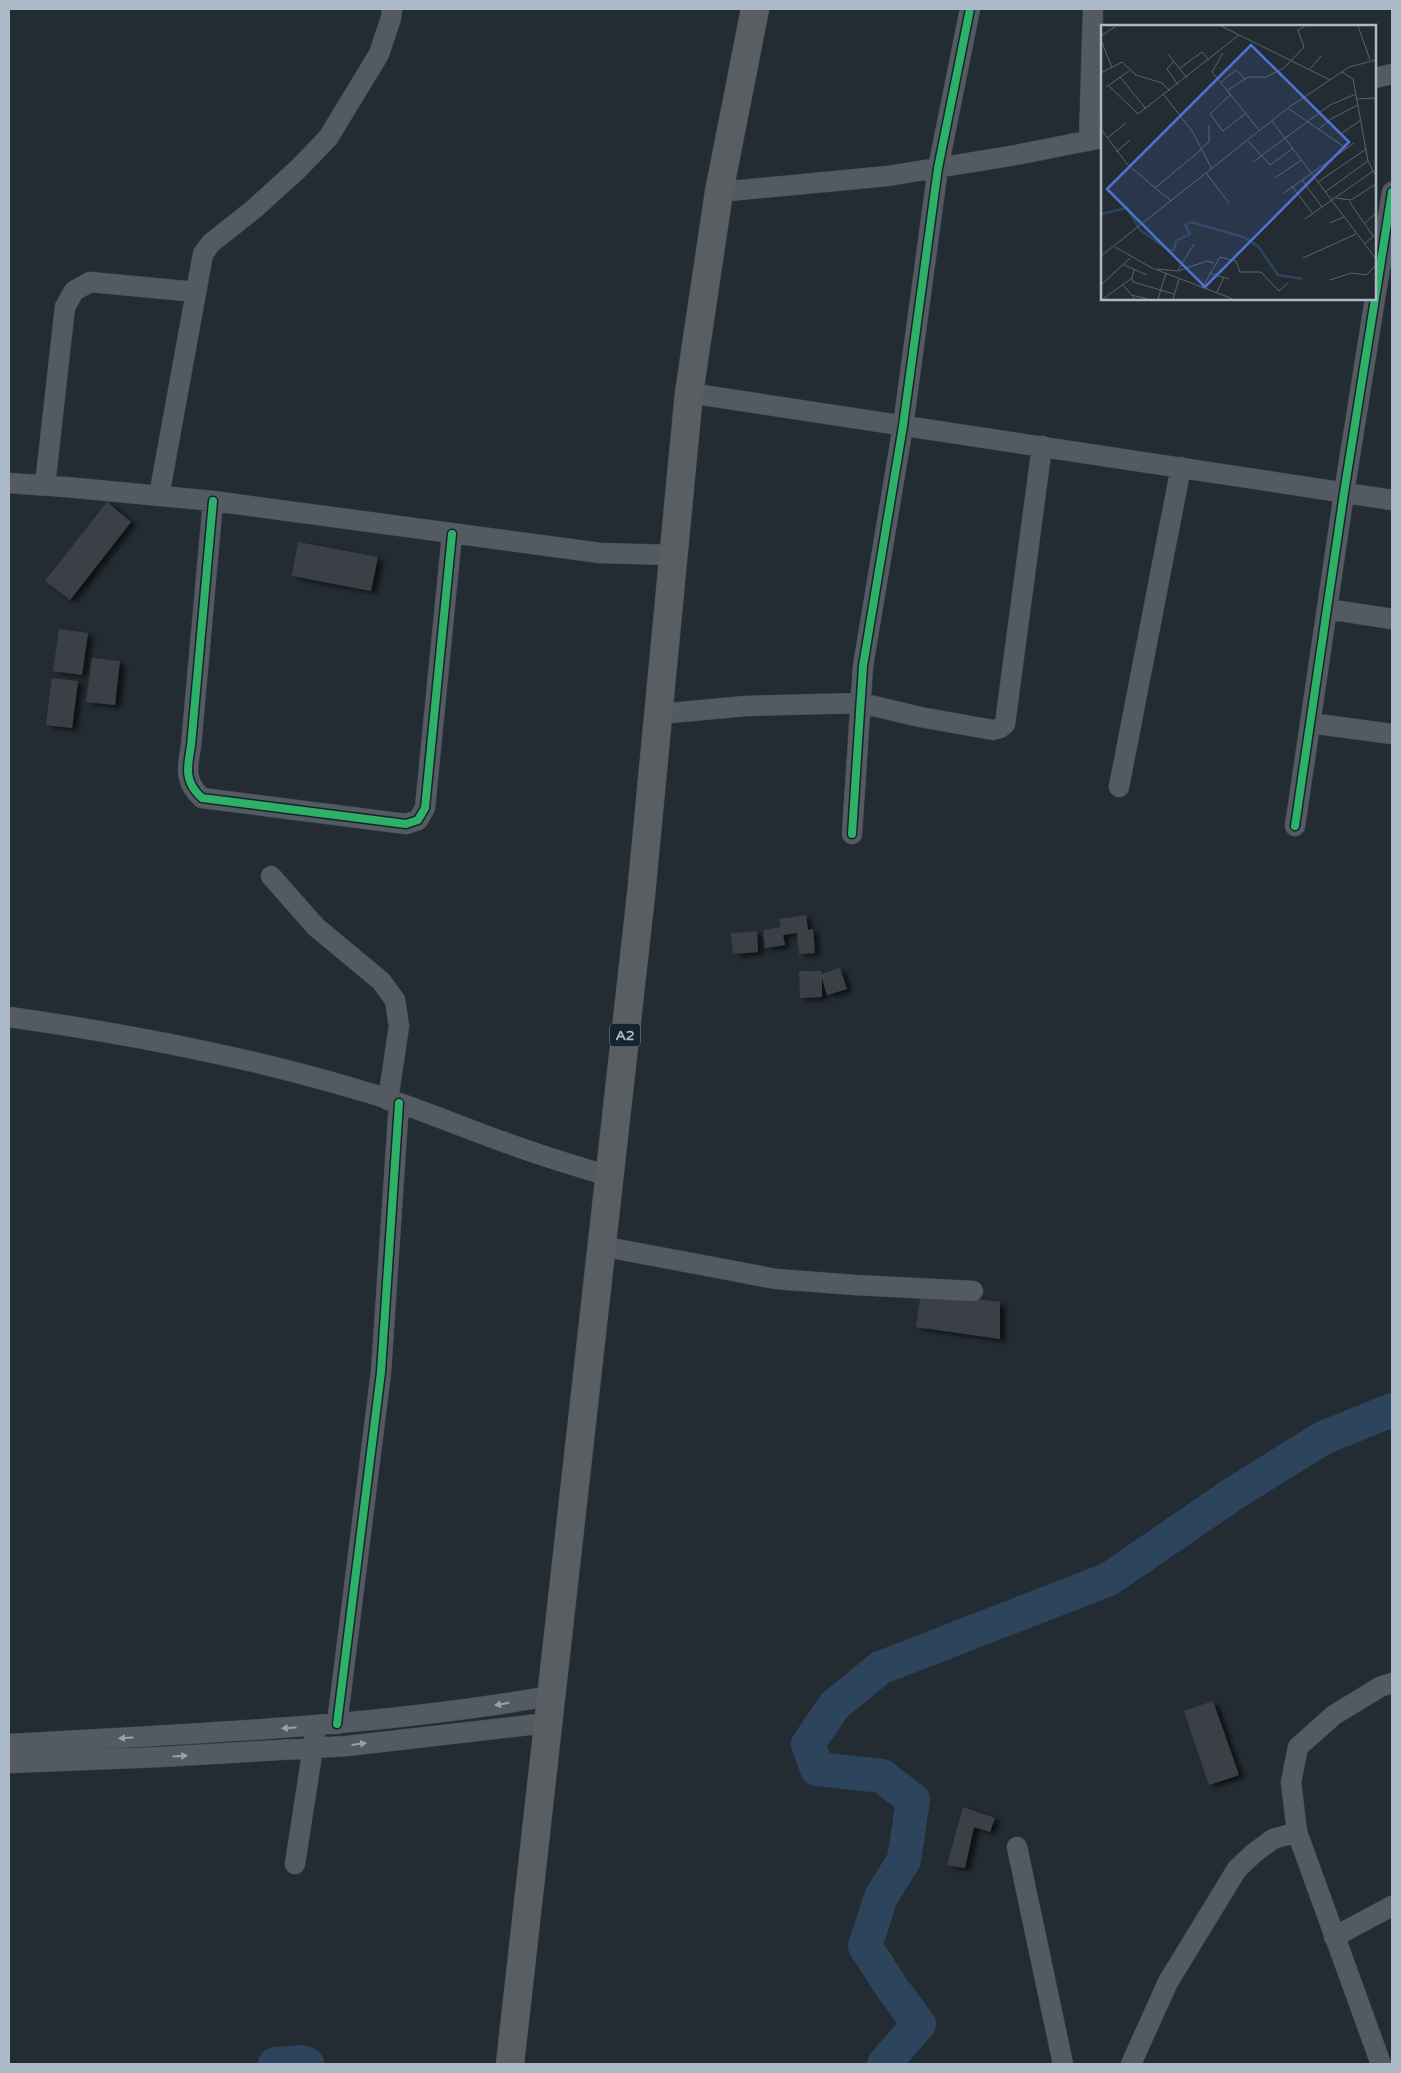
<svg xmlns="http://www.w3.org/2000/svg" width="1401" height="2073" viewBox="0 0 1401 2073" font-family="'Varela Round',sans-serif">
<defs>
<filter id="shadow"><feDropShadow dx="5.5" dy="3" stdDeviation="2.5" flood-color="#0009"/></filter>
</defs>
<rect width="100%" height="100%" fill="#242c33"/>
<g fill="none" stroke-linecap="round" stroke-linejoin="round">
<path stroke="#2d455c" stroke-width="34" d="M275,2064l27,-2 5,2
M884,2064l35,-40 -27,-36 -27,-42 16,-49 23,-37 9,-60 -31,-24 -65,-7 -9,-25 26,-38 46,-38 229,-89 121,-83 93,-58 69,-28"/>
</g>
<path fill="#3a4147" filter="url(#shadow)" d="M107,502l24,20 -61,78 -25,-19z
M298,542l80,15 -7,34 -79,-15z
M59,629l29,4 -6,42 -29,-4z
M92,658l28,3 -5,44 -29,-3z
M52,678l26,3 -6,47 -26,-3z
M806,915l2,15 5,-1 2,24 -16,1 -2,-21 -14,2 2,10 -20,3 -2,-18 18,-3 -2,-8z
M757,931l1,21 -25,2 -2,-21z
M840,968l7,21 -20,6 -5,-17v19l-22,1 -1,-27h22l1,3z
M921,1292l79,10v37l-84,-12z
M1213,1701l26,74 -30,10 -25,-74z
M963,1807l32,11 -5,14 -16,-5 -9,41 -18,-3z"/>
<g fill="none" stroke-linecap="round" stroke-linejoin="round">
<defs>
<path id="minor" d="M1375,78l17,-4
M1089,141l4,-132
M719,192l169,-16 128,-21 86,-17
M689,393l703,107
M9,483l57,4 147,14 387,52 73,2
M45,485l20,-178 9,-16 16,-9 106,10
M159,496l44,-242 8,-11 43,-34 44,-40 30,-31 51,-84 12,-36 1,-9
M213,501l-22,245c-4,22 -7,36 11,52l204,26 12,-4 7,-12 27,-274
M1327,609l65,10
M659,714l87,-8 115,-3 59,14 73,13 7,-2 5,-4 37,-278
M1310,723l82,11
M1119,787l62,-320
M1295,826l49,-333 48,-301
M852,834l11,-168 40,-240 35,-258 32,-159
M271,876l45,51 65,54 14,19 4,26 -11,74
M9,1017c121,17 242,40 360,76 50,15 99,37 149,54 30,11 61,20 91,29
M601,1246l175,33 79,6 118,6
M337,1724l44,-352 18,-269
M9,1744c181,-10 362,-17 541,-48
M9,1763l152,-6 186,-11 200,-23
M1017,1847l46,217
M295,1864l20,-129
M1334,1937l58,-31
M1131,2064l37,-82 69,-113 17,-16 19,-14 24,-7
M1381,2064l-84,-232 -6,-50 7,-35 36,-32 46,-28 12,-4"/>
<path id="trunk" d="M510,2064l131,-1169 48,-502 30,-201 36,-183"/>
</defs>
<use href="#minor" stroke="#42484e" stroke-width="21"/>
<use href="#trunk" stroke="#404850" stroke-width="29"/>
<use href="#minor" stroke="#545a62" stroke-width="20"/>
<use href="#trunk" stroke="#585e62" stroke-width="28"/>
<defs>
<path id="cycleway" d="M213,501l-22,245c-4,22 -7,36 11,52l204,26 12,-4 7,-12 27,-274
M1295,826l49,-333 48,-301
M852,834l11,-168 40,-240 35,-258 32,-159
M337,1724l44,-352 18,-269"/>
</defs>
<use href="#cycleway" stroke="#17232e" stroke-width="11"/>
<use href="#cycleway" stroke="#2db169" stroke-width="8"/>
</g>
<defs><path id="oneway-solid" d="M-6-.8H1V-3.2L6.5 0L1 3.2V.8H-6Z" transform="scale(1.25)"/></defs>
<g fill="#96a1ae">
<use href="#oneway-solid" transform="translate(502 1704) rotate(171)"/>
<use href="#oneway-solid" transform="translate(289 1728) rotate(176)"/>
<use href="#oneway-solid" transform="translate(126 1738) rotate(177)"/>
<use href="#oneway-solid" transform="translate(359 1744) rotate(-7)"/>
<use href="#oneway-solid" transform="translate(180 1756) rotate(-4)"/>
</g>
<g text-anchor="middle" stroke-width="4.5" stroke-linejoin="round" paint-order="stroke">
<rect fill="#17232e" stroke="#7f8c99" stroke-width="1" x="610" y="1023.5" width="30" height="23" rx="4"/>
<g font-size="14" font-weight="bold" fill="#acb9c7">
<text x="625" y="1040">A2</text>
</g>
</g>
<g transform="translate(1101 25)">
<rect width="275" height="275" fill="#242c33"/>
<path fill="none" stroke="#2d455c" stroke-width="2.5" d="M0,189l26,-6 13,22 29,20h5l2,-9 14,-7 -5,-9 6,-3 52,15 15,9 20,29 25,4"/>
<path fill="none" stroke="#5a646e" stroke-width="1" d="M120,1l109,54M257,1l12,34M0,11l15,-10M0,15l11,28M122,28l-11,19 47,58M67,29l19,24M73,36l-7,8 11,16M79,43l22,-16 7,8M209,44l11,-13M241,47l11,7 15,82 8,15M0,48l21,-11 14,13 26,8 8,8M19,52l26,32M120,57l15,-12 9,9M7,60l30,29 101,-79M5,62l23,-16M127,65l20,-13h18l18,-9 20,-21 -6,-17 7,-4M130,69l-21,20 13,17 23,-18M63,70l28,36 20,38M256,74l19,-1M188,84l57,39M171,96l104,138M0,104l26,35 44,37M217,105l13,-11 27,-14M241,108l19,-13M6,113l19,-15M147,116l22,24 23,-17M101,123l7,-6v-17M15,127l14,-12M152,137l77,-57 26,-11M105,148l23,30M174,153l26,-18M201,155l20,27M217,157l48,-33M191,161l21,28M54,163l47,-39M224,167l43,-31M183,168l70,-50M235,173l15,2 25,-16M248,176l24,35M204,194l68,-48M229,198l14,-6M263,199l12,-11M263,219l12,-10M14,222l37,21 81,31M0,231l187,-148 61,-41 27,-7M202,233l53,-24M23,240l23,10M56,244l21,2 29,-10 7,2M77,245l16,-26M108,248l20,6M31,253l1,4 41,12M229,255l21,-7 15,2 10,-10M0,260l29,-27M22,260l12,14M101,263l18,-31 16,4 4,11h21l18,19 9,-8M116,267l7,-15M31,270l15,4M2,274l29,-21 2,-8M57,274l8,-26M72,274l6,-20"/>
<path fill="#4f73d2" fill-opacity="0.15" stroke="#4f73d2" stroke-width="2.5" d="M150,20l98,97 -144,145 -98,-98z"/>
<rect width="275" height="275" fill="none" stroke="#acb9c7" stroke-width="2.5"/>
</g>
<rect width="1401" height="2073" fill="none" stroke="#acb9c7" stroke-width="20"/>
</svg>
